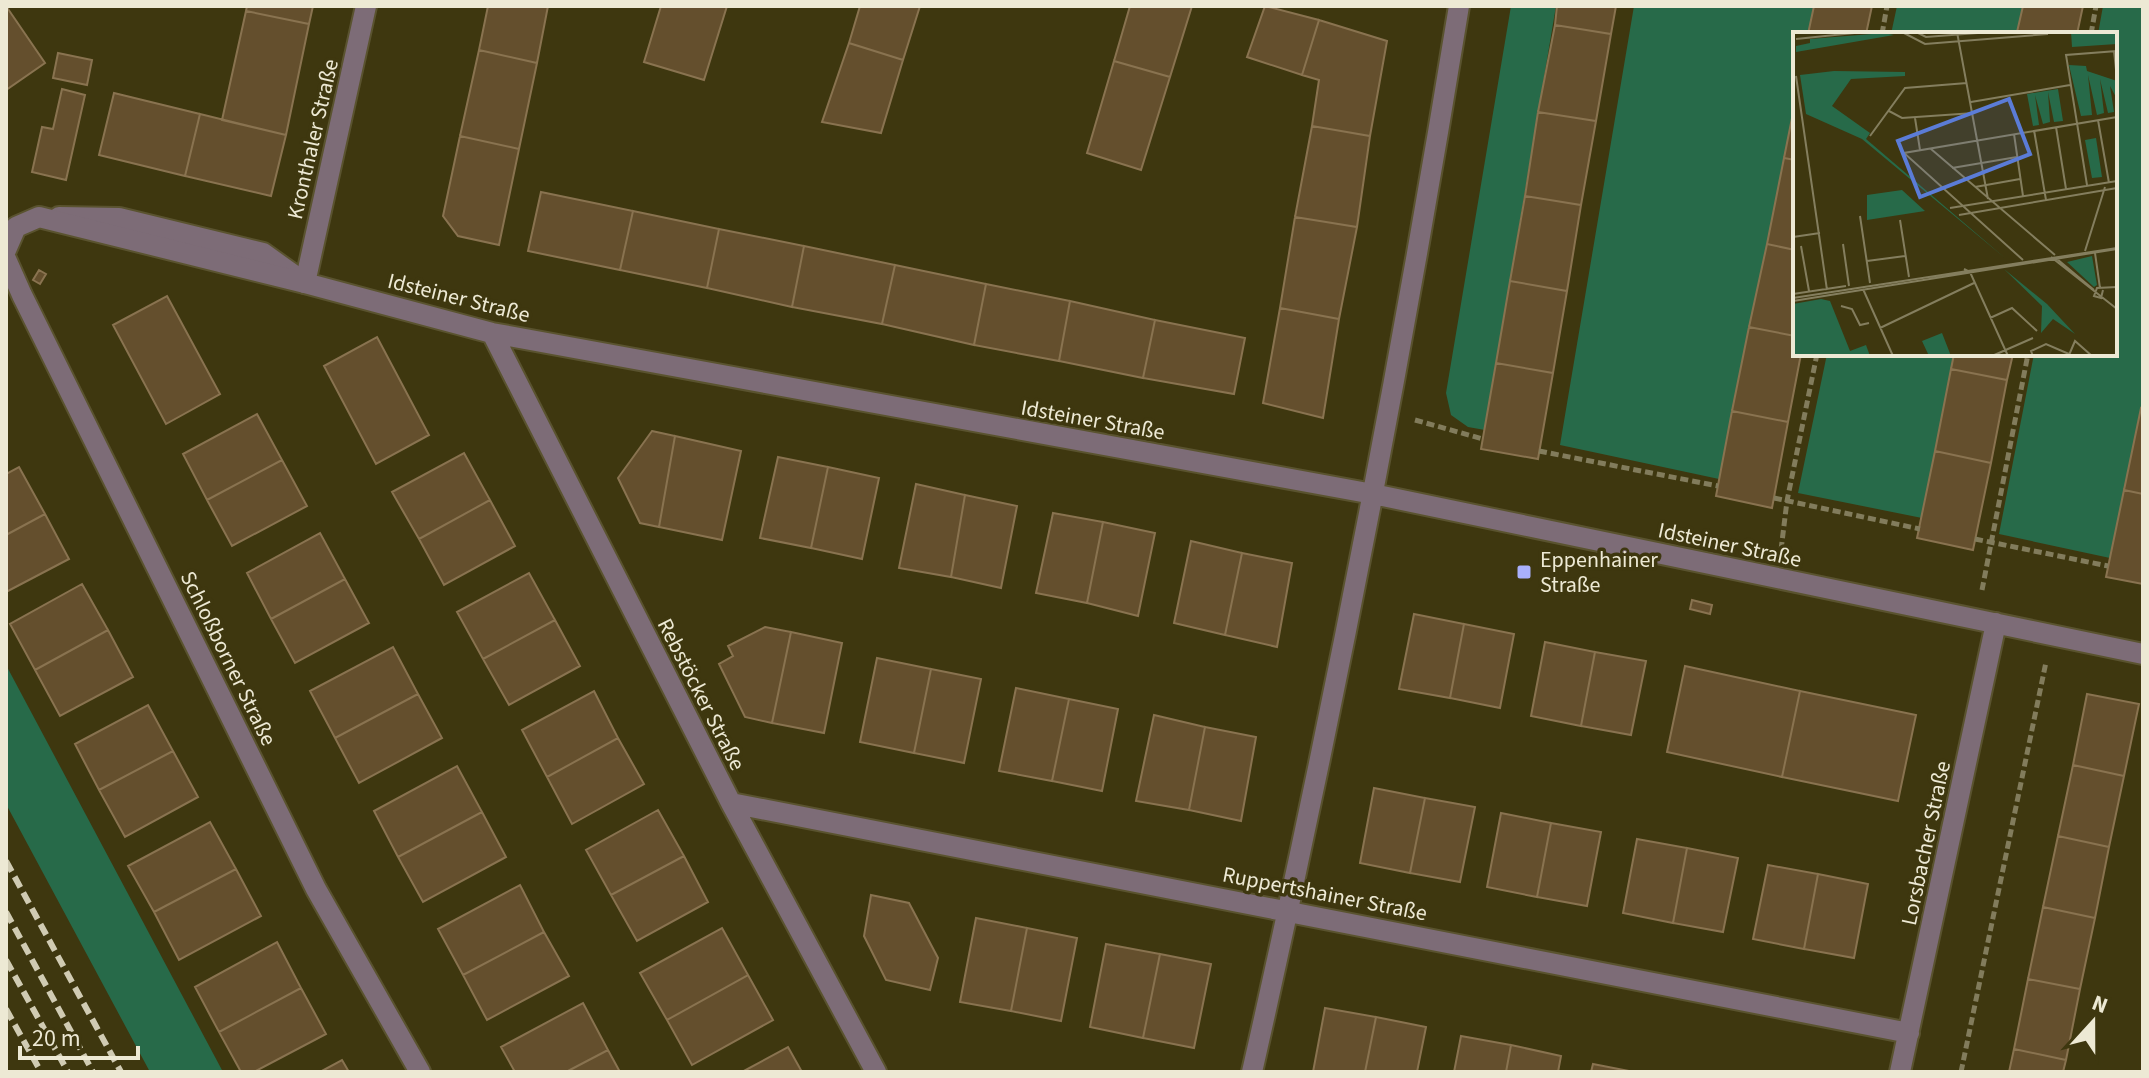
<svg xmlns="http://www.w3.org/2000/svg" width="2149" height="1078" viewBox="0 0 2149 1078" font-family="'Source Sans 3',sans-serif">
<rect width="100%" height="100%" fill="#3e370f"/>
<path fill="#276a49" d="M1511,6h45l-71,424 -17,-3 -17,-12 -5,-22z
M1634,6h181l-5,28h-15v71l-76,374 -159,-34z
M1897,6h128l-6,28h-128z
M2103,6h40v391l-33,161 -111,-24 35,-180h81v-320h-17z
M1827,354h127l-32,164 -124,-25z
M6,665l217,407h-73l-144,-268z"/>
<path fill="#644f2d" stroke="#897350" stroke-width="2" d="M6,6l39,57 -39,27z
M247,6h66l-4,18 -63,-13z
M488,6h60l-11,57 -58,-13z
M661,6h66l-23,74 -60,-18z
M860,6h60l-17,54 -54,-17z
M1130,6h62l-22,71 -56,-16z
M1265,6l54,14 -17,55 -55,-18z
M1557,6h59l-5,28 -56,-9z
M1814,6h58l-6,28h-58z
M2023,6h60l-6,28 -60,-2z
M246,11l63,13 -23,111 -64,-15z
M1319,20l68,21 -17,95 -58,-10 7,-46 -17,-5z
M1555,25l56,9 -15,87 -58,-9z
M849,43l54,17 -22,73 -59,-11z
M479,50l58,13 -18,86 -59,-13z
M58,53l34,7 -5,25 -34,-7z
M1114,61l56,16 -29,93 -54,-17z
M62,89l23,6 -19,85 -34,-8 10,-45 11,2z
M114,93l86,21 -15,62 -86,-21z
M1795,103v57l-11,-2z
M1538,112l58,9 -15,84 -56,-9z
M200,114l86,21 -15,61 -86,-20z
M1312,126l58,10 -13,91 -62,-10z
M460,136l59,13 -20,96 -41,-9 -15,-20z
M1784,158l11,2v90l-28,-6z
M541,192l92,19 -13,59 -92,-19z
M1525,196l56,9 -14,86 -57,-10z
M633,211l86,18 -12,59 -87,-18z
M1295,217l62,10 -18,92 -59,-11z
M719,229l85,17 -12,61 -85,-19z
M1767,244l28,6v86l-46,-9z
M804,246l91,19 -13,59 -90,-17z
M895,265l91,19 -12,61 -92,-21z
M39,270l7,4 -6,10 -7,-4z
M1510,281l57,10 -14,82 -57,-10z
M986,284l84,17 -11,60 -85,-16z
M167,296l53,98 -54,30 -53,-99z
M1070,301l85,19 -12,58 -84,-17z
M1280,308l59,11 -16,99 -60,-15z
M1155,320l90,18 -11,56 -91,-16z
M1749,327l46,9v18h6l-13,68 -56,-11z
M377,337l52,98 -53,29 -52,-98z
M1954,354h59l-6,26 -56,-11z
M1496,363l57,10 -15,86 -57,-10z
M1951,369l56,11 -16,83 -56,-12z
M2141,408l2,1v85l-19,-4z
M1732,411l56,11 -16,86 -56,-12z
M257,414l25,46 -75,40 -24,-46z
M652,431l23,5 -16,91 -19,-4 -22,-45z
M675,436l66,15 -19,89 -63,-13z
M1935,451l56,12 -18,87 -56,-12z
M464,453l26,47 -71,39 -27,-47z
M778,457l50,10 -17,81 -51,-10z
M282,460l25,46 -75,40 -25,-46z
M19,467l26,47 -39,21v-61z
M828,467l51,11 -17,81 -51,-11z
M916,484l49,11 -14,82 -52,-9z
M2124,490l19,4v90l-37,-7z
M965,495l52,11 -16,82 -50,-11z
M490,500l25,46 -71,39 -25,-46z
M1053,513l50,9 -16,81 -51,-10z
M45,514l24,45 -63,33v-57z
M1103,522l52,11 -17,83 -51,-13z
M320,533l25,46 -74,40 -24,-46z
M1191,541l51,12 -17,82 -51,-12z
M1242,553l50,10 -15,84 -52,-12z
M529,573l26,47 -72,39 -26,-47z
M345,579l24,44 -74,40 -24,-44z
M82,584l26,46 -73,40 -25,-46z
M1692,600l20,5 -2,9 -20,-5z
M1414,614l50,10 -14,74 -51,-9z
M555,620l25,46 -71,39 -26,-46z
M1464,624l50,10 -14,74 -50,-10z
M765,627l26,5 -19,91 -27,-6 -26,-53 14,-8 -5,-10z
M108,630l25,47 -73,39 -25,-46z
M791,632l51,11 -18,90 -52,-10z
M1545,642l50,10 -14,74 -50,-10z
M393,647l25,47 -83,44 -25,-47z
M1595,652l51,9 -15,74 -50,-9z
M877,658l54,11 -17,84 -54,-11z
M1685,666l115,25 -18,86 -115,-25z
M931,669l50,10 -17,84 -50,-10z
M1016,688l53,11 -17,82 -53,-10z
M594,691l24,47 -71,39 -25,-47z
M1800,691l116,24 -18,86 -116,-24z
M418,694l24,44 -83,45 -24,-45z
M2087,694l52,10 -15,72 -51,-11z
M1069,699l49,10 -16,82 -50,-10z
M148,705l25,46 -74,39 -24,-46z
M1154,715l51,12 -16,83 -53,-9z
M1205,727l51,10 -15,84 -52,-11z
M618,738l26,46 -72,40 -25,-47z
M173,751l25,46 -73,40 -26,-47z
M2073,765l51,11 -15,71 -51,-11z
M457,766l25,46 -84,45 -24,-46z
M1374,788l51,10 -15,75 -50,-10z
M1425,798l50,9 -15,75 -50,-9z
M658,810l26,46 -73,39 -25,-45z
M482,812l24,45 -83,45 -25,-45z
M1501,813l50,10 -14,74 -50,-10z
M210,822l26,47 -82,43 -26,-46z
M1551,823l50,9 -14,74 -50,-9z
M2058,836l51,11 -14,71 -52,-11z
M1637,839l50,9 -14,75 -50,-10z
M1687,848l51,10 -15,74 -50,-9z
M684,856l24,46 -71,39 -26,-46z
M1768,865l50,9 -14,75 -51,-10z
M236,869l25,47 -82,44 -25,-48z
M1818,874l50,10 -14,74 -50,-9z
M520,885l24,47 -81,43 -25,-46z
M871,895l38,8 29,55 -8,32 -44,-10 -22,-44z
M2043,907l52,11 -15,71 -52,-10z
M976,918l51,10 -16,83 -51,-9z
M722,928l26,47 -81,45 -27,-47z
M1027,928l50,10 -16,83 -50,-10z
M544,932l25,44 -82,44 -24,-45z
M277,942l24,46 -82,44 -24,-45z
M1106,944l54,10 -17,84 -53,-11z
M1160,954l51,10 -17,84 -51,-10z
M748,975l25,45 -81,45 -25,-45z
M2028,979l52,10 -14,71 -52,-11z
M301,988l25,46 -72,38h-13l-22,-40z
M583,1003l25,47 -42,22h-51l-14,-25z
M1325,1008l51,9 -11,55h-52z
M1376,1017l50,10 -9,45h-52z
M1461,1036l50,9 -5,27h-52z
M1511,1045l50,11 -3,16h-52z
M788,1047l14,25h-60z
M2014,1049l52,11 -3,12h-54z
M608,1050l12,22h-54z
M342,1060l7,12h-29z
M1593,1064l41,8h-43z"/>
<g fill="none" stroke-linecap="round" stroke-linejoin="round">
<defs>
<path id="lane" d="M59,217l60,1 144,35 42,30"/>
<path id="street" d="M6,250l10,-23 23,-10 266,66 187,50 881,161 770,160
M6,259l16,36 294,594 104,183
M305,283l61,-277
M492,333l239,470 145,269
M731,803l1178,230
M1252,1072c80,-353 149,-709 207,-1066
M1900,1072l96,-449"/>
</defs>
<use href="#lane" stroke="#5a532f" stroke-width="24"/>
<use href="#street" stroke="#5a532f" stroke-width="24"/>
<path stroke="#827c5c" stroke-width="5" stroke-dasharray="8 4" stroke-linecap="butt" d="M1882,34l5,-28
M2091,34l5,-28
M1415,420l68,19
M1539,451l179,35
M1774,498l146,31
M1975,539l133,27
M1781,550l6,-49 30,-147
M1982,590l46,-236
M1961,1072l85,-410"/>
<use href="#lane" stroke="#7d6c77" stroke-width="20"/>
<use href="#street" stroke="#7d6c77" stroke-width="20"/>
<path stroke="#d0cbb3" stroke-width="6" stroke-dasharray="12 6" stroke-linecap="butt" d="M6,861l115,211
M6,912l87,160
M6,960l62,112
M6,1009l35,63"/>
</g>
<rect fill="#a9b0fc" stroke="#3e370f" stroke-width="3" x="1516" y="564" width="16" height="16" rx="4"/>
<g text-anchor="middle" stroke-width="7" stroke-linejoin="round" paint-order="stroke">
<g font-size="22" fill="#ede9d4" stroke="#3e370f">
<text transform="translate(312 139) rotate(-77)" y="8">Kronthaler Straße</text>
<text transform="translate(459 297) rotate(14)" y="8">Idsteiner Straße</text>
<text transform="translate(1093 419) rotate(10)" y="8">Idsteiner Straße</text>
<text transform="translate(1730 544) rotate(12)" y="8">Idsteiner Straße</text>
<text transform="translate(229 658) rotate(64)" y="8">Schloßborner Straße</text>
<text transform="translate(702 694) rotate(63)" y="8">Rebstöcker Straße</text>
<text transform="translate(1925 843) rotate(-78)" y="8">Lorsbacher Straße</text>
<text transform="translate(1325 893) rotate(11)" y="8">Ruppertshainer Straße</text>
</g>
<g font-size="22" fill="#ede9d4" stroke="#3e370f" text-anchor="start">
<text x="1540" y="567">Eppenhainer<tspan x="1540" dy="25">Straße</tspan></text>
</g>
</g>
<g transform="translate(1793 32)">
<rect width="324" height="324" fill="#3e370f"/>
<path d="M278,0h46v12l-45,3zM91,1l10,2 -98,17v-6l14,-3v-4zM276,33l17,1 1,5 30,10v18l-7,-13 4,26 -6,1 -8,-34 4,34 -7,2 -9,-40 4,40 -11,1zM41,39l71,1v4l-54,3 -19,27 38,27 -4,6 139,119 -143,-119 -56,-25 -6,-39zM265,57l5,32 -9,1 -6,-30 2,30 -7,2 -8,-29 4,30 -6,1 -6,-32zM303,106l6,39 -10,1 -7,-38zM109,158l23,21 -58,9v-25zM299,224l5,29 -3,2 -27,-25zM211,237l43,35 28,30 -22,-15 -12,14 1,-27zM28,267l9,2 20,50 16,-6 4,11h-77v-52zM149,301l9,23h-22l-7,-15z" fill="#276a49"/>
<path fill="none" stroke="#847e5e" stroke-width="2" d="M109,0l23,12 123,-10M123,0l10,5 65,-5M164,0l31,167M3,7l68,-7M321,19l3,28M3,44l31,214M178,70l99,-17M96,79l13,7 72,-5M122,86l5,32M305,88l11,63M263,95l10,62M241,98l12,70M221,102l9,62M77,104l35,-48 62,-5M138,117l124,106M159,136l65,-11M294,153l-21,-130 51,-4M182,155l45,-8M157,176l167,-27M166,183l158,-27M67,184l10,67M107,188l9,57M0,205l27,-4M50,212l6,42M8,214l8,45M292,219l20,-64M302,221l5,35M258,225l66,52M264,227l37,31M230,228l-119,-107 213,-36M74,229l38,-5M171,237l6,3 38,84M70,257l30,67M310,258l-2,8 -7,-2 3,-8 20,-1M0,262l53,-8M0,266l324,-50M0,269l324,-52M48,274l11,3 8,16 9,-2M197,286l22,-10 25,23M87,296l94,-45M276,323l6,-14 17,15M199,324l41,-18M240,324l-2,-5 15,-7 23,10"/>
<path fill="#5b7cd7" fill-opacity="0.15" stroke="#5b7cd7" stroke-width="4" d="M216,67l21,55 -110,43 -22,-56z"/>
<rect width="324" height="324" fill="none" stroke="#ede9d4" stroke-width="4"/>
</g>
<rect width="2149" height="1078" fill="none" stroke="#ede9d4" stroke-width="16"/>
<g transform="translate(2093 1022) rotate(21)" stroke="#3e370f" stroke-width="6" paint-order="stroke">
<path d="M0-6L14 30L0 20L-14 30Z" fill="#ede9d4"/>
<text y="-12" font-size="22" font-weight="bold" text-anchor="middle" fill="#ede9d4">N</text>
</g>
<path d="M20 1046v12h118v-12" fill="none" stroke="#ede9d4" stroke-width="4"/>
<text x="32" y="1046" font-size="24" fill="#ede9d4" stroke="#3e370f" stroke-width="6" paint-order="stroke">20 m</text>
</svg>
